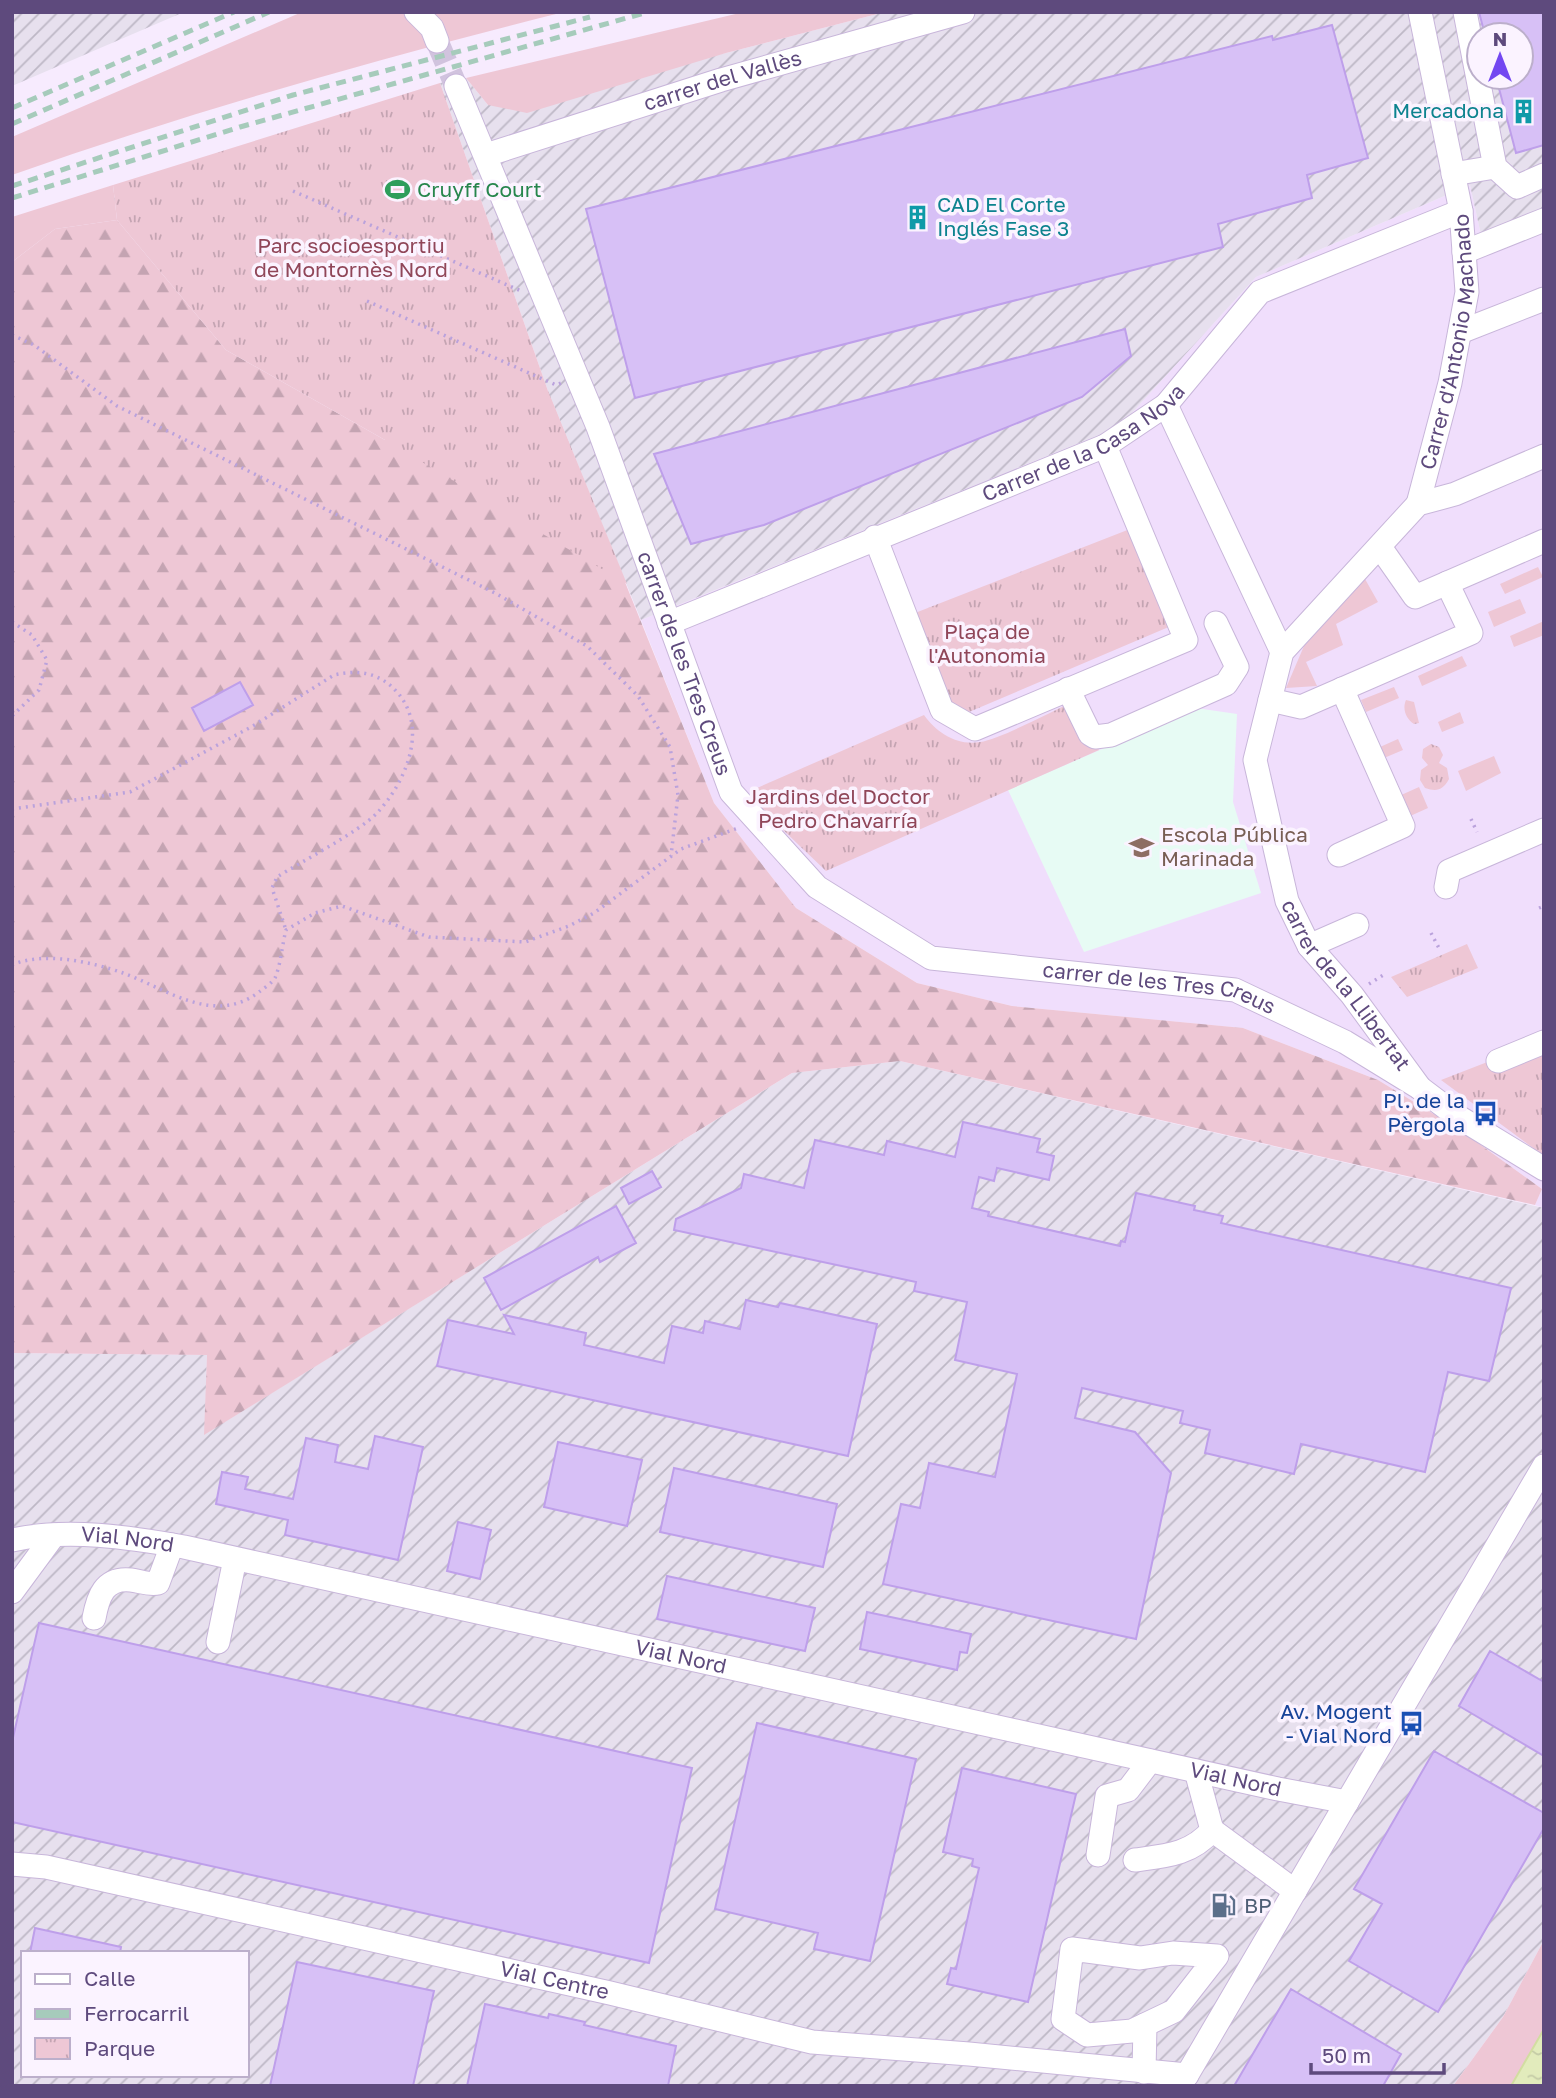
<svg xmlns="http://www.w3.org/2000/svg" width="1556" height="2098" viewBox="0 0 1556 2098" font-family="'Golos Text',sans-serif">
<defs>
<pattern id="industrial-furrows" width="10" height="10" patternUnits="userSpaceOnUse" patternTransform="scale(1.75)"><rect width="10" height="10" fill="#e7e0ee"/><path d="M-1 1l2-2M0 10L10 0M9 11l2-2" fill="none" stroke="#beb8c6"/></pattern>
<pattern id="forest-firs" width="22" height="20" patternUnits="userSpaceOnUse" patternTransform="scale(1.75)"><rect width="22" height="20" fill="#eec7d5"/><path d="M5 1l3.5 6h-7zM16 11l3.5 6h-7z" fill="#c4a4b2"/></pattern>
<pattern id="park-tufts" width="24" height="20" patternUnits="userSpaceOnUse" patternTransform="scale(1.75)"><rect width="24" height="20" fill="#eec7d5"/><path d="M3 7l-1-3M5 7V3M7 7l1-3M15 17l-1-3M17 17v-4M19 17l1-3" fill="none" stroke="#c4a4b2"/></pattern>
<pattern id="water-ripples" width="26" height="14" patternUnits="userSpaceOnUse" patternTransform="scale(1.75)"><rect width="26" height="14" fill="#e2ebbc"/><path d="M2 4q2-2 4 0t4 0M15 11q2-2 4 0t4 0" fill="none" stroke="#c4cba6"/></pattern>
</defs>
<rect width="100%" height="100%" fill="#f7ebfe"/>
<path fill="#f0defc" d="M1470,185l11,50 63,-28v1001l-9,-3 7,-16 -82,-59 -82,-50 -135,-52 -231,-22 -95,-23 -121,-75 -82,-105 -73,-183 478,-193 137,-150z"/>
<path fill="url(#industrial-furrows)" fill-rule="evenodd" d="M12,12h172l-172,74z
M885,12h659v195l-63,28 -11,-50 -214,92 -137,150 -478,193 -93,-229 -108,-308 26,-5 22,27 238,-52zM1479,35h42v42h-42z
M900,1061l644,147v732l-41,77 -50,69h-1441v-733l195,2 -2,79 587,-361zM23,1953h224v122h-224z"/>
<path fill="#e7fbf4" d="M1196,708l41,6 -4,88 28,91 -177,59 -76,-162z"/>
<path fill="#eec7d5" d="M302,12h262c-186,47 -371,99 -552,163v-38z
M744,12h141l-159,41 -199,60 -39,-8 -22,-27z
M113,185l4,35 -62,9 -43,33v-45z
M1538,567l5,10 -38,17 -5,-10z
M1365,579l13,23 -42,22 7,21 -37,17 11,24 -31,2 18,-42z
M1520,599l6,14 -32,14 -6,-15z
M1544,621v14l-30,12 -4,-11z
M1462,656l5,10 -45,20 -4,-10z
M1394,687l5,11 -33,14 -5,-12z
M1460,712l4,11 -22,9 -4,-10z
M1398,739l5,11 -19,8 -4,-11z
M1494,756l7,17 -35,18 -8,-20z
M1419,787l9,21 -20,9 -9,-21z
M1544,1940v89l-33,57h-58l50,-69z"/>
<path fill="url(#forest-firs)" d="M117,220l109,130 159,90 163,-49 166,412 82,105 121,75 95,23 231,22 135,52 82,50 82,59 -7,16 -635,-144 -108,12 -588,362 3,-80 -195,-2v-1091l43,-33z"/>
<path fill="url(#park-tufts)" d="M440,83l108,308 79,193 -242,-144 -159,-90 -109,-130 -4,-35z
M1130,529l41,97 -202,86 -17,-6 -37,-93z
M1406,700l8,2 5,21 -5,1c-8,-5 -12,-15 -8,-24z
M1075,701l24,49 -273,121 -71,-68 -5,-12 174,-76c13,18 33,31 56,27 21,-3 72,-31 95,-41z
M1431,744l8,3 4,8 -4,8 8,5 2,11c-6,11 -12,13 -24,9l-5,-8 1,-10 7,-5 -6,-7 1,-9z
M1467,944l11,24 -71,29 -16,-20z
M1544,1040v116l-103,-76z"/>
<path fill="url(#water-ripples)" stroke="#d2dda1" stroke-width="2" d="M1544,2029v57h-33z"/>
<path fill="#d7c0f6" stroke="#be9fea" stroke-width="2" d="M1479,12h65v133l-28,8 -20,-76h25v-42h-36z
M1332,25l36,133 -61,17 5,23 -94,26 5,23 -588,151 -49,-189 686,-173 1,4z
M1125,329l6,27 -49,41 -318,128 -73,19 -37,-90z
M240,682l13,23 -49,26 -12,-23z
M963,1122l77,17 -3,13 17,4 -5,24 -52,-12 -3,13 -15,-4 -7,31 17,4 -1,4 132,30 1,-5 4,1 11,-49 59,13 -1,4 29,6 -2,7 290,65 -22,93 -41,-9 -23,100 -124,-28 -7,30 -89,-21 5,-23 -30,-7 3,-12 -101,-23 -7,30 60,14 36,41 -35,166 -253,-55 18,-80 19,4 9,-45 66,14 22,-103 -62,-14 12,-58 -53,-11 2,-9 -242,-52 2,-11 65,-31 3,-14 60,14 11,-48 69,15 3,-14 68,16z
M652,1171l9,16 -32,17 -8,-16z
M616,1206l20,37 -36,19 -2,-5 -97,53 -17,-32z
M746,1300l32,7 2,-4 97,21 -29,132 -411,-90 11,-46 66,14 -10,-19 82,18 -2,12 80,18 8,-37 31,7 2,-12 35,8z
M375,1436l48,11 -25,113 -113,-25 3,-15 -72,-16 6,-32 26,5 -3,12 48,10 13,-61 32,7 -3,17 33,7z
M558,1442l84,18 -15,66 -83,-19z
M674,1468l163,36 -14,63 -163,-35z
M458,1522l33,8 -11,49 -33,-8z
M667,1576l148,32 -10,43 -148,-32z
M867,1612l104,22 -4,19 -7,-1 -3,18 -97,-21z
M39,1623l653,145 -43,195 -637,-141v-80z
M1490,1651l54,31v74l-85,-50z
M757,1723l159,36 -46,202 -56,-12 4,-16 -103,-24z
M1434,1751l110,62v15l-106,184 -89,-51 33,-57 -28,-15z
M962,1768l114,26 -48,208 -81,-18 4,-16 5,1 23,-101 -7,-2 1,-7 -30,-7z
M35,1928l86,19 -1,6h-90z
M297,1962l137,29 -21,95h-143z
M1291,1989l110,65 -18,32h-149z
M485,2004l63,14 1,-4 36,8 -1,3 92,21 -8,40h-201z"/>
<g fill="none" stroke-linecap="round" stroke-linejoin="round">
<path stroke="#d1c3de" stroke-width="23" stroke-dasharray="23 11" stroke-linecap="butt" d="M437,41l19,45"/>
<defs>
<g id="minor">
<path d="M416,12l16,16 5,13"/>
<path d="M1465,12l30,155 22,20 27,-12"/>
<path id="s1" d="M456,86l142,341 133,365 86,95 114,71 304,32 110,52 75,46"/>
<path id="s2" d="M486,155l235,-75 242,-68"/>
<path d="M1453,174l42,-7"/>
<path d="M1464,252l80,-32"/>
<path d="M1460,332l84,-33"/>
<path d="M1166,405l116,247"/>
<path id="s3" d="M1544,456l-89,38 -37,10 -136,148 -27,108 32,141 22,45 43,49 68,93 37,28 87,53"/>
<path id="s4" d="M1418,504l32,-121 17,-91 -6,-81 -41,-199"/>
<path d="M875,537l67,173 33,19 211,-89 -81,-194"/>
<path d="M1380,547l35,50 129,-56"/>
<path id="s5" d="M669,623l436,-177 61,-41 94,-113 201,-81"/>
<path d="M1068,689l22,45 5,3 16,-2 115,-51 11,-17 -21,-44"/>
<path d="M1270,700l31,7 170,-74 -24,-50"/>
<path d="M1339,855l64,-29 -61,-137"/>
<path d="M1446,887l3,-16 95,-41"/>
<path d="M1309,946l48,-21"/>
<path d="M1498,1061l46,-19"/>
<path id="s6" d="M12,1540c56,-12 116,-3 172,7l1094,242 69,13"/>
<path d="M12,1592l42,-57"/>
<path d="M94,1618c4,-21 10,-41 37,-38 9,1 18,5 27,3l14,-38"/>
<path d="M218,1642l17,-83"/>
<path d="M1212,1830l83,61"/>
<path d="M1098,1855l9,-59 21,-6 22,-29"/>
<path d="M1135,1860c29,-4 56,-5 77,-30l-16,-59"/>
<path id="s7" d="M12,1864l34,3 564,126 202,49 157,12 218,21"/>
<path d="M1072,1949l68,9 33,-5 44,3 -43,55 -42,20 -45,4 -24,-16z"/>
<path d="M1144,2072l1,-47"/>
<path d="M1178,2086l9,-11 357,-609"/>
</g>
</defs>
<use href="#minor" stroke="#c8b6da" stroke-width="25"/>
<path stroke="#baa2dc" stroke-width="3.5" stroke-dasharray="2 5" stroke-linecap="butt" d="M293,191l228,100
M367,301l189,84 5,-2
M12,335l22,10 83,61 378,187 92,53 51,50 32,51 8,48 -7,61
M12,622l20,13 15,25 -8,30 -27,26
M12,809l118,-17 123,-66 81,-51c25,-6 46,-2 63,17 32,36 9,90 -20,121 -18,19 -75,48 -100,64l-5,11 14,42
M1471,819l6,13
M1539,908l5,-2
M1431,933l9,17
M12,965c31,-14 80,-3 111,8 44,16 91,53 136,19 5,-4 13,-9 16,-14 6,-14 7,-33 11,-48l29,-17 27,-7 87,31 96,5 44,-16 25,-13 87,-64 57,-21
M1369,984l16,-10"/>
<use href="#minor" stroke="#fff" stroke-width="23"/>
<path stroke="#a6cbbb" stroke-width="5" stroke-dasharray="10 7" stroke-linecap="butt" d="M12,108l222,-96
M12,124l257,-112
M12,186l281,-91 297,-78
M12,198l228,-71 408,-115"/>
</g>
<defs>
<symbol id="building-bare" viewBox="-9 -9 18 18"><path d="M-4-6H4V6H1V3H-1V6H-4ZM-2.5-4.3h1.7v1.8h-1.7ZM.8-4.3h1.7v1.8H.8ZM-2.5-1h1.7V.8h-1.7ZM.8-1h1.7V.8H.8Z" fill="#0f9aa8" stroke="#fbf3ff" stroke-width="2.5" paint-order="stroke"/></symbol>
<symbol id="stadium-bare" viewBox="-9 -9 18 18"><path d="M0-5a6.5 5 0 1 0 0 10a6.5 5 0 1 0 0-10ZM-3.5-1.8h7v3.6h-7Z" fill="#2e9e5b" stroke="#fbf3ff" stroke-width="2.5" paint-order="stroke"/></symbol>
<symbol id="school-bare" viewBox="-9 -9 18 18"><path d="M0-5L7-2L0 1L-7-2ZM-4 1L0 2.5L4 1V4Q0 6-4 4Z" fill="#8d6e63" stroke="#fbf3ff" stroke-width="2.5" paint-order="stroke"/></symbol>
<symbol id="bus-bare" viewBox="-9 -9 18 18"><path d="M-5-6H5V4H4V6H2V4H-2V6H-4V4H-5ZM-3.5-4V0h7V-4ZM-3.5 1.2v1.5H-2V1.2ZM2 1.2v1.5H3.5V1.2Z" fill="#1a4fb4" stroke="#fbf3ff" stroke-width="2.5" paint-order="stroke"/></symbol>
<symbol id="fuel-bare" viewBox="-9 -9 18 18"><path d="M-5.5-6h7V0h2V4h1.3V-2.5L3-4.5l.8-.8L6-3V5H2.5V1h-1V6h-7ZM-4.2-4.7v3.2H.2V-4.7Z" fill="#5c6f8a" stroke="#fbf3ff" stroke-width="2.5" paint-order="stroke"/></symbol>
</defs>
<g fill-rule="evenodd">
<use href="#building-bare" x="1506" y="94" width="35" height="35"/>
<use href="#stadium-bare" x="380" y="172" width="35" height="35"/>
<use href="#building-bare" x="900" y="200" width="35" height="35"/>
<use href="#school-bare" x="1124" y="830" width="35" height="35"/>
<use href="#bus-bare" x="1468" y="1096" width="35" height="35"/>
<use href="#bus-bare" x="1394" y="1706" width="35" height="35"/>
<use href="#fuel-bare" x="1206" y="1888" width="35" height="35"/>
</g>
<g text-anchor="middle" stroke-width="7" stroke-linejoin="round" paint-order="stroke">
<g font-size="21" fill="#5e4a7d" stroke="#fbf3ff">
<text dy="7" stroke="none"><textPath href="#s2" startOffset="248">carrer del Vallès</textPath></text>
<text dy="7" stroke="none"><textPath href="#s4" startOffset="166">Carrer d'Antonio Machado</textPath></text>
<text dy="7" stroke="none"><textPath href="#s5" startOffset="453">Carrer de la Casa Nova</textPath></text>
<text dy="7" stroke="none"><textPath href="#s1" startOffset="621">carrer de les Tres Creus</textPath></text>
<text dy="7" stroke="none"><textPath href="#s3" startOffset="695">carrer de la Llibertat</textPath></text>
<text dy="7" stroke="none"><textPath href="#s1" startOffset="1251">carrer de les Tres Creus</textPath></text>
<text dy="7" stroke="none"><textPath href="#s6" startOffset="116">Vial Nord</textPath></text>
<text dy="7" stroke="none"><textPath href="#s6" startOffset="682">Vial Nord</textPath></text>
<text dy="7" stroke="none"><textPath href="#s6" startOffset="1250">Vial Nord</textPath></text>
<text dy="7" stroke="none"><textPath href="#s7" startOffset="555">Vial Centre</textPath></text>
</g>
<g font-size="21" fill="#0d838f" stroke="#fbf3ff" text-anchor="end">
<text x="1504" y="118">Mercadona</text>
<text x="937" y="212" text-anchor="start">CAD El Corte<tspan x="937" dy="24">Inglés Fase 3</tspan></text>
</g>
<g font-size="21" fill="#27864d" stroke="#fbf3ff" text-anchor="start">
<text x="417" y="197">Cruyff Court</text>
</g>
<g font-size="21" fill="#904659" stroke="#fbf3ff">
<text x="351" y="253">Parc socioesportiu<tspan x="351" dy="24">de Montornès Nord</tspan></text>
<text x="987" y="639">Plaça de<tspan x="987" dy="24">l'Autonomia</tspan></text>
<text x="838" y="804">Jardins del Doctor<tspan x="838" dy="24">Pedro Chavarría</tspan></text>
</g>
<g font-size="21" fill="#785e54" stroke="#fbf3ff" text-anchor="start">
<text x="1161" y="842">Escola Pública<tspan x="1161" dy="24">Marinada</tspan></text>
</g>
<g font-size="21" fill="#164399" stroke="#fbf3ff" text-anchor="end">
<text x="1465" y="1108">Pl. de la<tspan x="1465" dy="24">Pèrgola</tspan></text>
<text x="1392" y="1719">Av. Mogent<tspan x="1392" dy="24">- Vial Nord</tspan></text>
</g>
<g font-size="21" fill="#4e5e75" stroke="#fbf3ff" text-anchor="start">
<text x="1244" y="1913">BP</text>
</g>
</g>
<rect width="1556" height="2098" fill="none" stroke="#5e4a7d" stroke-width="28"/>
<rect x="21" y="1951" width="228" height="126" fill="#fbf3ff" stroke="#bcafcb" stroke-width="2"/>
<rect x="35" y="1974" width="35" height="10" fill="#ffffff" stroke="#bcafcb" stroke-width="2"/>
<text x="84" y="1986" font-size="21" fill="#5e4a7d">Calle</text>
<rect x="35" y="2009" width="35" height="10" fill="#a6cbbb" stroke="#bcafcb" stroke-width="2"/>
<text x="84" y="2021" font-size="21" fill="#5e4a7d">Ferrocarril</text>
<rect x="35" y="2038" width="35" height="21" fill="url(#park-tufts)" stroke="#bcafcb" stroke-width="2"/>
<text x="84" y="2056" font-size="21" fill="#5e4a7d">Parque</text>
<g transform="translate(1500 56)"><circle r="33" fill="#fbf3ff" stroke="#bcafcb" stroke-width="2"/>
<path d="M0-5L12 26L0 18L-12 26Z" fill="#7347f1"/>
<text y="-10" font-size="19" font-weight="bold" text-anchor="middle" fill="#5e4a7d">N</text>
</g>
<path d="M1311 2063v10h133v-10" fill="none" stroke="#5e4a7d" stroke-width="3.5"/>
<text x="1322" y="2063" font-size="21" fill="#5e4a7d" stroke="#fbf3ff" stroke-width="5" paint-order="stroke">50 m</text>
</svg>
